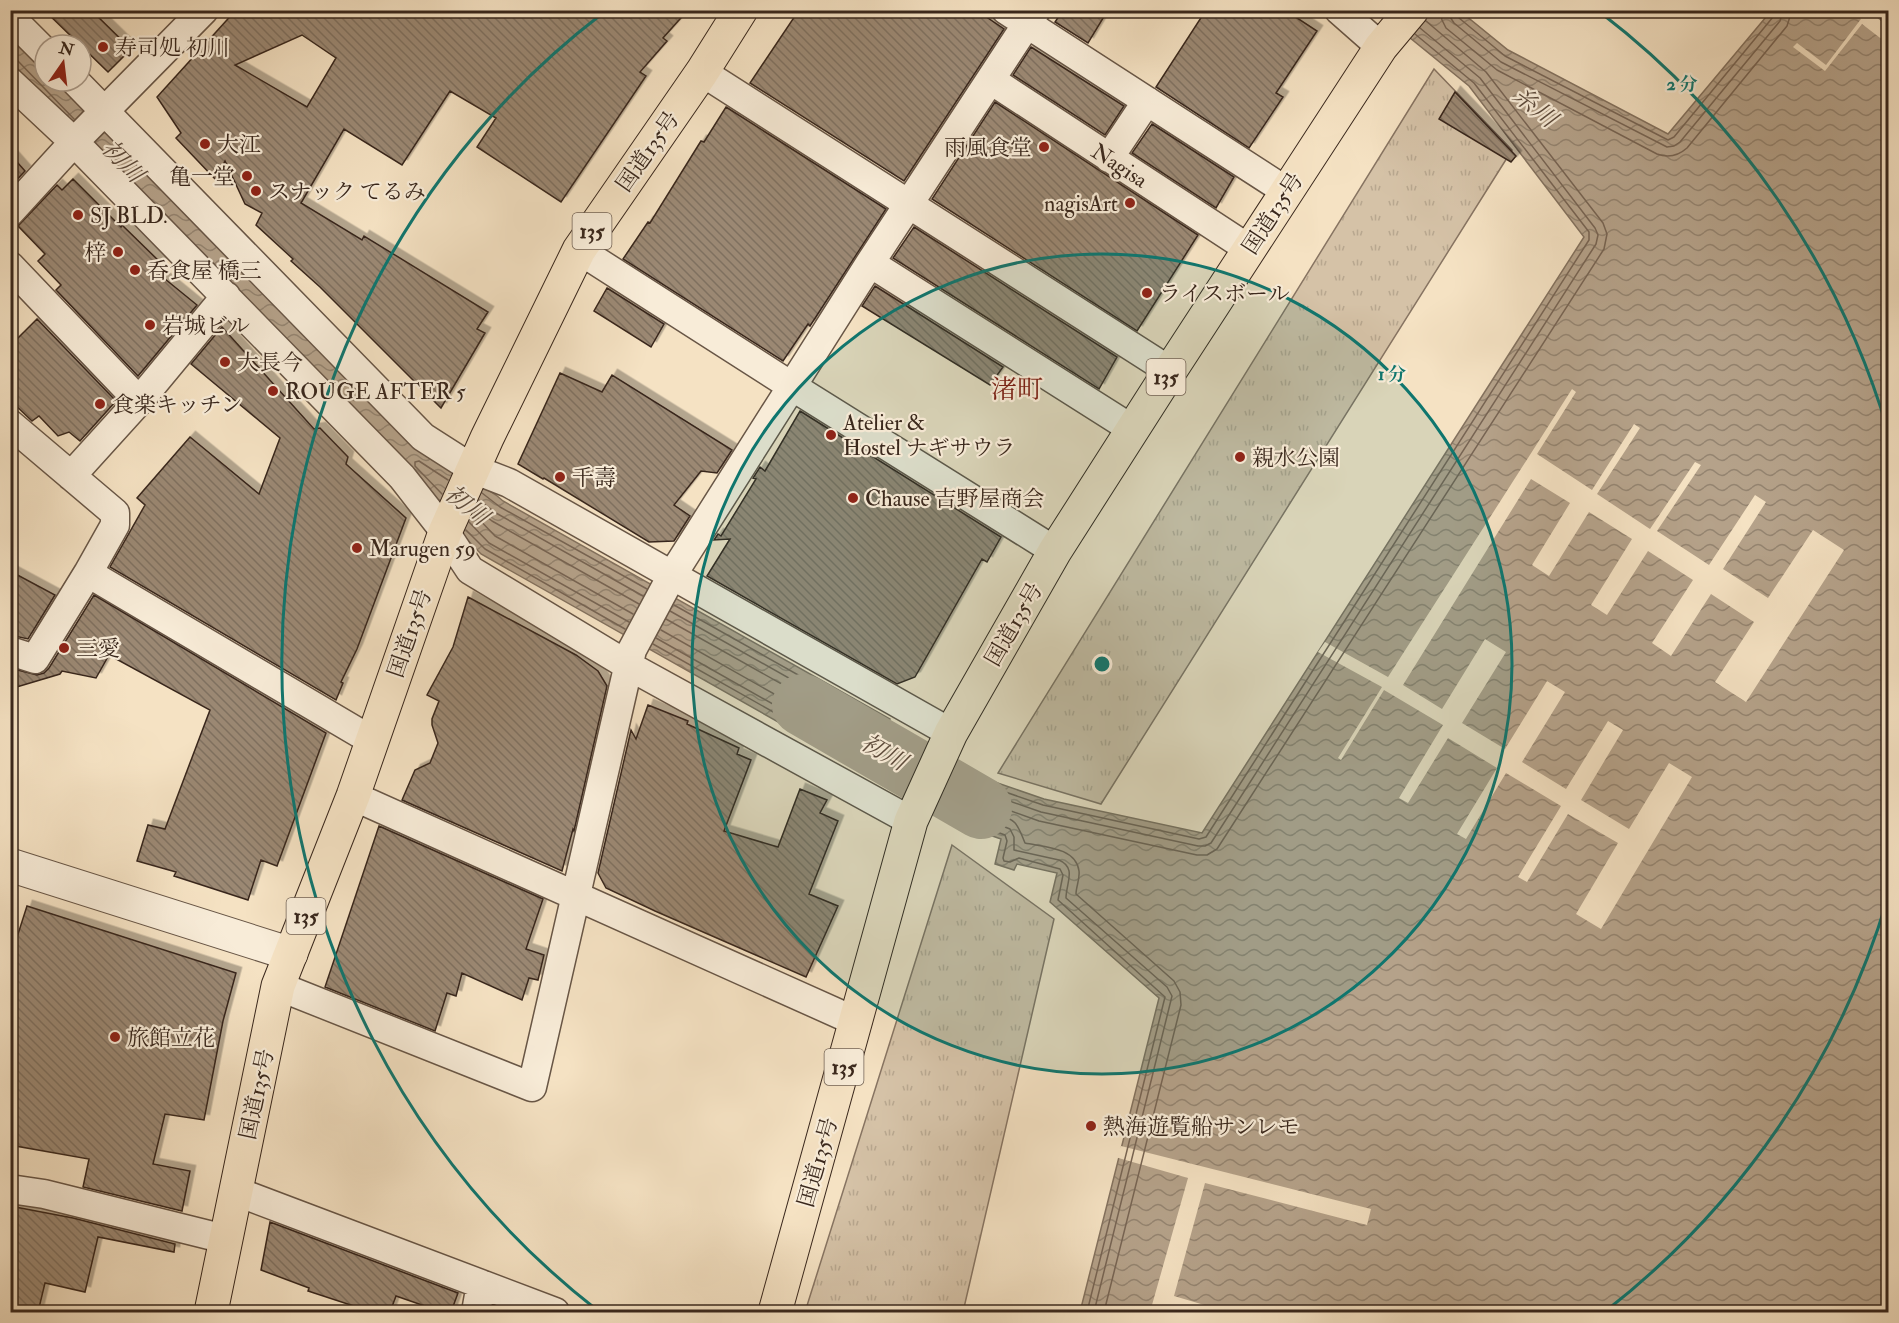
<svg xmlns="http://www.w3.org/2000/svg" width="1899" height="1323" viewBox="0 0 1899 1323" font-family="'IM FELL Double Pica','Noto Serif JP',serif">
<defs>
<pattern id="grass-tufts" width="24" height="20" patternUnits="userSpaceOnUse" patternTransform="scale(1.5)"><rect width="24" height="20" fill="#d5c2a7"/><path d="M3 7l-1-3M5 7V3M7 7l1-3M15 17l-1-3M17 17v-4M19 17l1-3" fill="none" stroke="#b8a78f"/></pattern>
<pattern id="water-waves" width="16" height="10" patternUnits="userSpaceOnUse" patternTransform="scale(1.5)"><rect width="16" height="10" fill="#b5a28a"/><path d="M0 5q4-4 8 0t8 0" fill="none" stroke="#948470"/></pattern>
<pattern id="building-back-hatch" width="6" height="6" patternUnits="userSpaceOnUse" patternTransform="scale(1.5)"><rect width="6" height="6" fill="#9b8873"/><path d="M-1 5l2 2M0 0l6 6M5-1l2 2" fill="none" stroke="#7f6f5e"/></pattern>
<filter id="shadow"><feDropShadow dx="5.5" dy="-5.5" stdDeviation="0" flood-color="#0004"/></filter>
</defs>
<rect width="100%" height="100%" fill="#f5e2c3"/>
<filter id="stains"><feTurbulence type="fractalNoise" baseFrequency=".00333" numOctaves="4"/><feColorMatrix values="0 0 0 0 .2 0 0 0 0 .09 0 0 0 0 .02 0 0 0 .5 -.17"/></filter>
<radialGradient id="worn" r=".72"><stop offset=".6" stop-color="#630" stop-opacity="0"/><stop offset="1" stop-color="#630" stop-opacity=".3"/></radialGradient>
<path fill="url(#grass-tufts)" stroke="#877462" stroke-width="1.5" d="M1434,69l78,81 -411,654 -103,-31z
M952,845l102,74 -91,393h-158z"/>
<path fill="url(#water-waves)" stroke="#83715e" stroke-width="1.5" d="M1377,11h83l48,39 160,84 103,-123h117v1301h-808l79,-314 -109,-96 7,-29 -40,-9 -3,6 -19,-6 6,-25 -40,-14 22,-47 61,21 158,34 382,-596 -115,-151z
M10,19l35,36v26h24l347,362 80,52 7,6 387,218 -25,52 -384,-217 -470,-492z"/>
<path fill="#f5e2c3" d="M1852,11h17l19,16v17l-26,-20 -37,47 -32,-24 4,-4 29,22 35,-46z
M1572,389l4,3 -39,62 55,36 42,-66 6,4 -43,66 53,35 45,-67 6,3 -44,66 52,34 46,-70 11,7 -43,67 45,29 45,-68 31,20 -98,152 -31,-20 39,-60 -43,-28 -40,62 -19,-13 41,-63 -45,-29 -41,64 -16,-10 41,-66 -43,-27 -40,64 -17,-11 38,-62 -39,-24 -128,206 39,24 43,-70 21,13 -44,71 43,26 42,-68 18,11 -43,70 44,27 42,-68 15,9 -42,70 48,29 40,-66 23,14 -91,152 -25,-15 42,-71 -50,-29 -41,68 -9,-5 43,-71 -55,-33 -40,66 -9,-5 40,-66 -49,-30 -40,65 -9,-5 44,-73 -59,-35 -43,70 -3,-2 44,-71 -64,-35 7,-10 63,35z
M1121,1146l250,63 -4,16 -162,-42 -31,113 54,16h-78l38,-134 -73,-21z"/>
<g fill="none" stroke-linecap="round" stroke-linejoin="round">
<path stroke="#776453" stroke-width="1.5" d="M1440,10l2,10 4,8 51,42 160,84c11,4 21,2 30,-6l100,-122 5,-16
M1449,10l1,7 4,6 47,39 166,85 7,-1 6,-4 100,-121 3,-11
M1457,10l2,8 46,38 163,84 6,-3 99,-120 2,-7
M10,58l7,2 57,59
M482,493l18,14 147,82
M442,494l-27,-28v-4l4,-1 29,19
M479,500l17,13 147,83
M469,522l20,21 140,79
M466,530l19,19 140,80
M633,614l-138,-78 -20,-21 -1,-3 4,-2 14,11 147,83
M661,630l191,108 4,-1 3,-7 -1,-3 -192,-108
M656,638l200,113 4,-1 11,-23 -1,-3 -200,-113
M653,644l207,117 4,-1 17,-36 -1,-3 -206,-116
M1087,1312l78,-315 -107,-97 5,-25 -3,-6 -41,-11 -9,4 -6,-1 -1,-3 4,-17 -2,-6 -33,-12 -2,-4 15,-31 3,-2 55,19 156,34 7,-2 383,-597v-8l-115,-149 -59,-49
M1094,1312l78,-316 -5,-9 -101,-89c0,-15 11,-30 -7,-38l-45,-10v-13l-4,-8 -28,-11 -1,-3 8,-18 3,-2 49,17 157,34h7l6,-3 385,-599 2,-9 -3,-7 -115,-150 -60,-50
M1104,1312l77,-307 -1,-13 -6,-11 -98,-87c0,-7 4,-15 3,-23 -3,-24 -36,-24 -54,-28 -8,-21 -9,-23 -30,-30l-2,-3 4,-4 42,15 158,34h10l10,-6 387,-600 3,-15 -4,-11 -117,-151 -60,-51"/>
<path stroke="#b5a28a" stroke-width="62" d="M803,705l178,103"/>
</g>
<path fill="url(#building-back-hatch)" stroke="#39271c" stroke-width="1.5" fill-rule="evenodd" filter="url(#shadow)" d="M44,10h47l40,39 -23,23z
M236,10h452l-25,28 4,3 -27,31 6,4 -85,126 -84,-55 19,-29 -46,-27 -48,74 -58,-36 -43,74 61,37 2,-4 124,76 -11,17 8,4 -44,75 -121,-121 -29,-26 2,-2 -37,-34 6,-12 -17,-9 -20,-43 -9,19 -40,-42 5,-5 -24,-36zM302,35l34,23 -29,49 -72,-42z
M799,10h177l28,19 -100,152 -154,-98z
M1063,10h45l-20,33 -33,-21z
M1206,10h79l32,21 -41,62 7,4 -34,51 -93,-61z
M1031,47l93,59 -19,29 -92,-60z
M1455,92l61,64 -5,6 -72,-43z
M995,102l203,133 -61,96 -205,-132z
M726,107l160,102 -76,117 -2,-2 -25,37 -160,-102 25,-37 2,1 51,-82 3,1z
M1152,124l82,53 -18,31 -84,-55z
M10,154l15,17 -15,16z
M73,179l48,48 1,-2 39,38 -7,7 43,35 -59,71 -82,-86 5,-5 -23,-24 7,-7 -27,-28 39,-41 5,5z
M914,227l203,130 -18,32 -206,-131z
M875,286l128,81 -13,18 -128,-79z
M607,288l57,36 -13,23 -57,-36z
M37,319l79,82 -36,40 -11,-9 -11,4 -19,-20 -7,5 -22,-21v-54z
M222,327l92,102 6,-1 28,29 -2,7 60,54 -49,131 -16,33 2,1 -7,17 -226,-133 35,-62 -8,-7 53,-61 69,57 21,-56 -89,-74z
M560,373l42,19 10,-17 120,75 -15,23 -16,-2 -27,34 16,11 -16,25 -25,1 -105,-64 -1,1 -25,-15z
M800,411l201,126 -14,25 -5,-3 -67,118 -18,7 -190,-108 23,-37 -16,1 4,-6 3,2 35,-57 -3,-1 7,-11 5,4z
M10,571l45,24 -27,44 -18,-4z
M94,595l232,138 -49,133 -16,-6 -13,40 -74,-24 2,-4 -39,-11 11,-36 17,4 45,-119 -101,-55 -13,23 -34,-7 -2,3 -50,15v-21l27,7 7,-2 5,-5z
M468,597l108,58 22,16 9,15 -33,145 -1,-2 -11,42 -160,-71 13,-30 15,-7 8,-20 -6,-18v-6l7,-18 -12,-6 26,-48z
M648,705l40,16 -1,3 52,24 -2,6 14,6 -27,71 54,16 22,-58 27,11 -7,13 18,8 -29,73 29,12 -32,71 -151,-66 -49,-23 -8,-15 33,-143 5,9z
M379,826l164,73 -17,50 18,6 -6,25 -9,-2 -7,22 -60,-27 -6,23 -9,-3 -12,38 -110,-44z
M27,906l209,67 -13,48 -19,99 -39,-6 -12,50 37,7 -8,40 -99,-24 6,-28 -79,-14v-186z
M10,1206l63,12 102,26 -1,8 -76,-15 -13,55 -40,-9 -7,29h-28z
M270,1222l188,71 -7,19h-9l-46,-16 -6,16h-18l-64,-21 1,-3 -48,-18z"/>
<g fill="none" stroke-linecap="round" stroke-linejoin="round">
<defs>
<path id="minor" d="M1006,10l280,181
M1339,10l42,37
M10,17l35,35
M702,72l468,299
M991,80l258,169
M75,81l348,356 50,32 36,14 442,250
M10,82l64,60 328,335 43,55 25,38 159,96 282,155
M1109,158l38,-57
M10,212l64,-70 130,-132
M579,250l214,137 262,164
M870,263l262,166
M10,266l129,135
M10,424l105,89v12l-27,48 283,167
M71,476l68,-75 87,-105
M10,651l25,8 53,-86
M353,796l504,226
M278,986l254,101 100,-437 39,-73 199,-314 166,-253
M10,1189l34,5 181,45
M235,1191l320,121
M476,1312l5,-28"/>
<path id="tertiary" d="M10,865l281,89"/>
<path id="trunk" d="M211,1312l67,-326 75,-190 92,-264 42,-94 92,-188 123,-178 39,-62
M775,1312l136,-491 40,-88 104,-182 115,-180 211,-324 31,-37"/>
</defs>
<use href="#minor" stroke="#685646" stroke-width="31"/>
<use href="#tertiary" stroke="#685646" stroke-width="35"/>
<use href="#trunk" stroke="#39271c" stroke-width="35"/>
<use href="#minor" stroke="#f8ecd8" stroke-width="28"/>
<use href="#tertiary" stroke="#f8ecd8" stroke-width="33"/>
<use href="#trunk" stroke="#f5e2c3" stroke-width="33"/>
</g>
<circle cx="1102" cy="664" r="410" fill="#0f766e" fill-opacity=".12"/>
<g fill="none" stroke="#0f766e" stroke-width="3">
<circle cx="1102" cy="664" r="410"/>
<path d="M1888 897A820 820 0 0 1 1607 1310M597 1310A820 820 0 0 1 603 13M1601 13A820 820 0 0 1 1888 431"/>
</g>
<g fill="#8f2418" stroke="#f8ecd8" stroke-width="2">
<circle cx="103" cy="47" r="6"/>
<circle cx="205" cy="144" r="6"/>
<circle cx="1044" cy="147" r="6"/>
<circle cx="247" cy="176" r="6"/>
<circle cx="256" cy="191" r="6"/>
<circle cx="1130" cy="203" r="6"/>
<circle cx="78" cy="215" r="6"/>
<circle cx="118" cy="252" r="6"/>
<circle cx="135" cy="270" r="6"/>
<circle cx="1147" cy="293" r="6"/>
<circle cx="150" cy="325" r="6"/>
<circle cx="225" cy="362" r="6"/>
<circle cx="273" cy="391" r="6"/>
<circle cx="100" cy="404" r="6"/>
<circle cx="831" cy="435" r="6"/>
<circle cx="1240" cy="457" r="6"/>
<circle cx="560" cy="477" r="6"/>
<circle cx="853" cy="498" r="6"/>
<circle cx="357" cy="548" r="6"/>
<circle cx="64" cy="648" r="6"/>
<circle cx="115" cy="1037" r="6"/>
<circle cx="1091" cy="1126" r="6"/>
</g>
<g text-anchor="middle" stroke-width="4.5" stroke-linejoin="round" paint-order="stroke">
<g fill="#f8ecd8" stroke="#726254" stroke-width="1.5">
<rect x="572.5" y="213" width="39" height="36" rx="4.5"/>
<rect x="1146.5" y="359" width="39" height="36" rx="4.5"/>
<rect x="286.5" y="898" width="39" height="36" rx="4.5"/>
<rect x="824.5" y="1049" width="39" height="36" rx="4.5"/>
</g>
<g font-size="21" font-weight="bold" fill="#39271c">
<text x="592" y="238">135</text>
<text x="1166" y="384">135</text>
<text x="306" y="923">135</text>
<text x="844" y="1074">135</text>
</g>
<g font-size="22" fill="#39271c" stroke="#f8ecd8" text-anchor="start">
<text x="115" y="55">寿司処 初川</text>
<text x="217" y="152">大江</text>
<text x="1032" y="155" text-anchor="end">雨風食堂</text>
<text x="235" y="184" text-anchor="end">亀一堂</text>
<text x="268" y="199">スナック てるみ</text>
<text x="1118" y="211" text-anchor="end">nagisArt</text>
<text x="90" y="223">SJ BLD.</text>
<text x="106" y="260" text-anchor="end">梓</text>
<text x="147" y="278">呑食屋 橋三</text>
<text x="1159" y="301">ライスボール</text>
<text x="162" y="333">岩城ビル</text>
<text x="237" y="370">大長今</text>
<text x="285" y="399">ROUGE AFTER 5</text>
<text x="112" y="412">食楽キッチン</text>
<text x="843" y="430">Atelier &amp;<tspan x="843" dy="25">Hostel ナギサウラ</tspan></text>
<text x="1252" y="465">親水公園</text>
<text x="572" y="485">千壽</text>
<text x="865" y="506">Chause 吉野屋商会</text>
<text x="369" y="556">Marugen 59</text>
<text x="76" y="656">三愛</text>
<text x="127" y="1045">旅館立花</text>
<text x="1103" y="1134">熱海遊覧船サンレモ</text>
</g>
<g font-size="22" fill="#39271c" stroke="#f8ecd8">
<text transform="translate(647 151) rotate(-55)" y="8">国道135号</text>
<text transform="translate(1120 165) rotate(33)" y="8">Nagisa</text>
<text transform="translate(1272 213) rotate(-57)" y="8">国道135号</text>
<text transform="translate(1013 624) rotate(-60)" y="8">国道135号</text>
<text transform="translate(409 633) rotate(-71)" y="8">国道135号</text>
<text transform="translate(256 1094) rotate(-78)" y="8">国道135号</text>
<text transform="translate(817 1162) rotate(-74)" y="8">国道135号</text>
</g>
<g font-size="24" font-style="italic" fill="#5e4c3d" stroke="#f8ecd8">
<text transform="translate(1535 107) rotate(39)" y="8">糸川</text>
<text transform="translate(123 161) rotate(46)" y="8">初川</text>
<text transform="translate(467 505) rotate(39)" y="8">初川</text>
<text transform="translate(884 752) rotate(30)" y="8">初川</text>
</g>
<g font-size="26" fill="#7a1f14" stroke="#f8ecd8">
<text x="1017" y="398">渚町</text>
</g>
</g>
<circle cx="1102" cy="664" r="9" fill="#0f766e" stroke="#f8ecd8" stroke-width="3"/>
<g font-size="18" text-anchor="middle" font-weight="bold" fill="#0f766e" stroke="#f8ecd8" stroke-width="4.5" stroke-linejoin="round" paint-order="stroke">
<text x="1682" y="90">2 分</text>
<text x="1392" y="380">1 分</text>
</g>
<rect width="1899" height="1323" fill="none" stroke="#f5e2c3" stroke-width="36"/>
<rect x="12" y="12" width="1875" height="1299" fill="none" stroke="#39271c" stroke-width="3"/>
<rect x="18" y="18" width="1863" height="1287" fill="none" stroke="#39271c" stroke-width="1.5"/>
<g transform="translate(63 63) rotate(14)"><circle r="28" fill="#f8ecd8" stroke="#ac9d8d" stroke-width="1.5"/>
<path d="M0-4.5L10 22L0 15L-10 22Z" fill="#8f2418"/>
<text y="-9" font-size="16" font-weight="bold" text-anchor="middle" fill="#39271c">N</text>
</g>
<rect width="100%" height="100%" filter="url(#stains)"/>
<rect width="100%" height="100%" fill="url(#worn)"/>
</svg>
